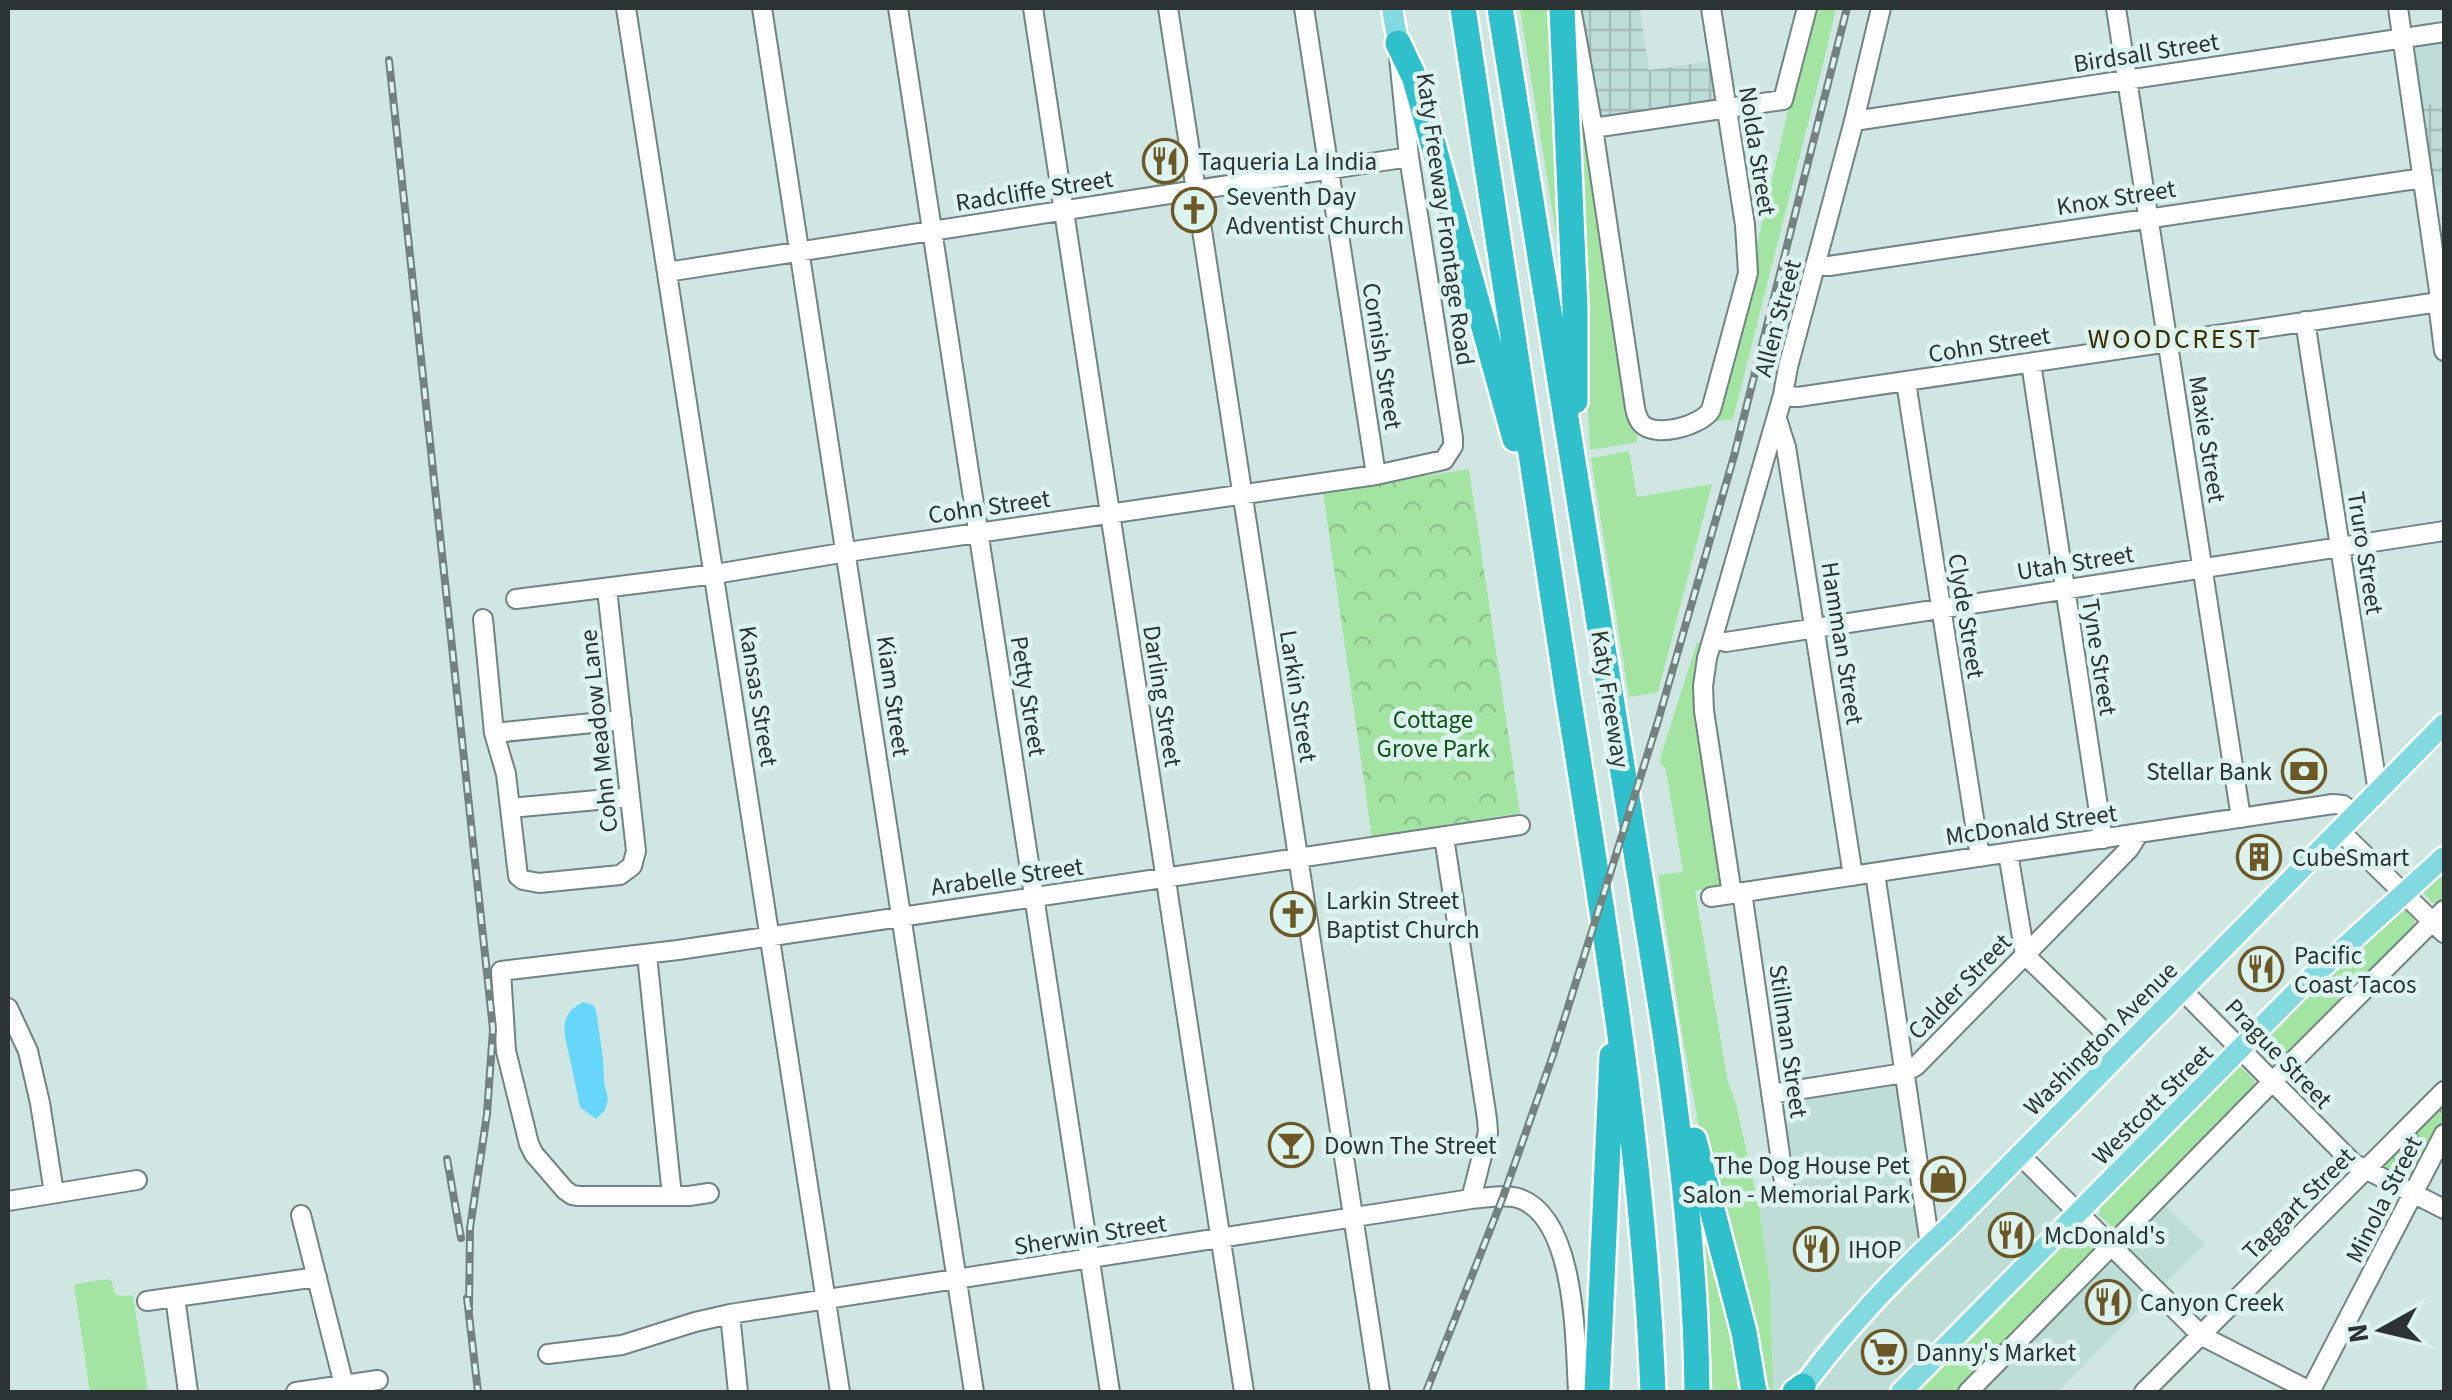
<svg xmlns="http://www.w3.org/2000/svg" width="2452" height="1400" viewBox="0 0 2452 1400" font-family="'Source Sans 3',sans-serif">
<defs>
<pattern id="industrial-grid" width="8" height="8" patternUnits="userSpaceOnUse" patternTransform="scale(2.5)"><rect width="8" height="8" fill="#beddd7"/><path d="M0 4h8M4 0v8" fill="none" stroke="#a3beb9"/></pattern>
<pattern id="park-crowns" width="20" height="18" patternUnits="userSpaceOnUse" patternTransform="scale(2.5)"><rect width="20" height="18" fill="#a3e4a2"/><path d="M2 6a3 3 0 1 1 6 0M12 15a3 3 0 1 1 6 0" fill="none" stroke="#8cc48c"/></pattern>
</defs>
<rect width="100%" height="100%" fill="#d0e6e2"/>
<path fill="#beddd7" d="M2444,38v64l-26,4 -8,-61z
M1897,1080l23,153 -1,4 -94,98 -34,46 -9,6 -9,3 -3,-106 -11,-77 31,-5 -12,-100z
M2020,1173h5l35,35 2,7 -173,177h-73l14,-23 60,-65z
M2162,1203l43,41 -43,42 -34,-38v-8z
M2110,1258h6l37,36 -95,98h-81z"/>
<path fill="url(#industrial-grid)" d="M1578,8h62l9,62 64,-9 6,42 -123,17z
M2444,102v84l-10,1 -4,-2 -12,-79z"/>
<path fill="#a3e4a2" d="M1520,8h35l9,276z
M1812,8h24l-11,48 -92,363 -25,4 43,-153z
M1571,101h9l47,304 10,22v15l-47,8z
M1629,451l8,46 75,-13 -54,208 -29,5 -38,-239z
M1697,642l8,3 18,241 -28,5 33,191 8,22 23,103 11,77 3,106 -9,-5 -57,-213 -24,-133 -25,-164 25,-3 -18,-106h-4l-1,-7z
M2444,869v29l-4,5h-8l-8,-10v-6z
M2400,909c9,2 15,9 15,18l-137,138c-12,-1 -23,-12 -18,-24l64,-65z
M2236,1068h5l13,12 2,8 -135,138h-10l-12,-11 2,-12 131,-133z
M1713,1229l34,163h-34l-9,-162z
M2079,1230l16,13 -1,11 -137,138h-43l157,-161z
M109,1279l3,3 3,12 7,2 11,-1 15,97h-58l-16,-108z"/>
<path fill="url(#park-crowns)" d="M1469,469l51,344 -148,24 -49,-345z
M2444,1098v18l-30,65 -5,2 -29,-14v-9z"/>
<path fill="#66d7fb" d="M583,1002l10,3 3,5 7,49 1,23 4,17 -3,11 -9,9 -16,-12c-3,-16 -7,-32 -10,-48 -5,-24 -14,-43 13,-57z"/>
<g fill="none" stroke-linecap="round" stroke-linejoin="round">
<defs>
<path id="minor" d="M626,8l214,1384
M762,8l212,1384
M898,8l212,1384
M1033,8l211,1384
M1168,8l212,1384
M1304,8l72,467
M2116,8l125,810
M2398,8l41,283v20l5,40
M1572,13l21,115 42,280c1,5 3,12 7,16 14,14 59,2 69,-14l37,-137 -3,-48 -34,-217
M1854,121l590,-89
M1593,128l190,-28 24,-92
M1816,266h13l594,-88
M667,272l742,-115
M2305,321l73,471
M2031,363l72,476
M1906,382l74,475
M1783,395l15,2 641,-95
M1777,419l9,28 67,429
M516,599l199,-25 132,-22 529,-77 68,-15 9,-14v-8l-44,-281 -10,-100
M483,619l11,114 12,41 12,102 5,4 16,3 81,-8 12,-9 4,-15 -29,-262
M1713,639l13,3 718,-111
M494,733l128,-13
M510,808l120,-11
M2340,831l104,102
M1444,837l43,282 1,13 -17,67
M2008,853l17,102 98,95
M1875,873l55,372
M1742,892l44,304
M1732,894l-28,-183 -1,-25 4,-28 76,-263 5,-28 66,-246 27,-113
M1711,897l622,-93 10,1 12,9
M647,955l25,241
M2182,990l171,173 91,46
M8,1008l20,43 12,52 14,90
M1771,1094l133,-21 12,-7 213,-217 10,-16
M2020,1155l182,181 110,56
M709,1193l-20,3h-110l-7,-1 -7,-5 -31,-36 -5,-10 -23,-93 -5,-80 177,-21 842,-125
M8,1201l129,-21
M301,1215l43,170
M175,1297l13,95
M147,1301l170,-24
M730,1314l8,78
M548,1354l74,-9 73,-23 35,-8 741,-115c14,-1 33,-5 47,-1 59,19 57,145 60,194
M296,1392l82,-12
M1968,1392l304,-310 172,-172
M2144,1392l300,-301
M2310,1392l134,-258"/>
<path id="major" d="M1392,8l6,35
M1799,1392c44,-60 95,-115 150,-165l495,-503
M1901,1392l401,-406 142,-129"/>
<path id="highway" d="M1463,8c35,229 69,458 105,687 37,232 76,463 85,697
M1500,8l165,1025c17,119 31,239 32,359
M1562,8l13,300v93
M1398,43l17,36 100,360
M1694,1140l50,192 10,60
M1597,1392l15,-336
M1795,1392l8,-6"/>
</defs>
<use href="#minor" stroke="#708481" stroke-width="22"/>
<use href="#major" stroke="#fff" stroke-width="25"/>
<use href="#highway" stroke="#fff" stroke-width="30"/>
<use href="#minor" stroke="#fff" stroke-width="18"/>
<use href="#major" stroke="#83d9e0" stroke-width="20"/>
<use href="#highway" stroke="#30c0cb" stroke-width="25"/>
<defs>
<path id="rail" d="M389,60l104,969 -6,85 -17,114 -1,82
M447,1159l14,79
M467,1298l11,94
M1426,1392l77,-195 50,-142 105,-334 76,-265 113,-448"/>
</defs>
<use href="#rail" stroke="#73827f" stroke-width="8"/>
<use href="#rail" stroke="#ddf3ef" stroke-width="4" stroke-dasharray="11" stroke-linecap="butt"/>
</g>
<defs>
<symbol id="restaurant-ring" viewBox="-11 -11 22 22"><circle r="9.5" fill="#ddf3ef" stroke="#6c5726" stroke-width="1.5"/><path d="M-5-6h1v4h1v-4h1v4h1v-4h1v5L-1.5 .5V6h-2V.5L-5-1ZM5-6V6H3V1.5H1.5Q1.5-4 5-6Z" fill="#6c5726"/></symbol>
<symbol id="church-ring" viewBox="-11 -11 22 22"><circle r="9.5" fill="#ddf3ef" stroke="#6c5726" stroke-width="1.5"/><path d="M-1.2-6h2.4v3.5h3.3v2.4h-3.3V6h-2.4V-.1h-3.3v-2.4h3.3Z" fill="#6c5726"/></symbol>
<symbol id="bank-ring" viewBox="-11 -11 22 22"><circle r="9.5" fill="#ddf3ef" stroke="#6c5726" stroke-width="1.5"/><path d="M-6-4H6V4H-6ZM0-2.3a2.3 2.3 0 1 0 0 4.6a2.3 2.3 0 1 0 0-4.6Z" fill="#6c5726"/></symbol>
<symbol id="building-ring" viewBox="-11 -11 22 22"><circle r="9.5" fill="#ddf3ef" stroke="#6c5726" stroke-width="1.5"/><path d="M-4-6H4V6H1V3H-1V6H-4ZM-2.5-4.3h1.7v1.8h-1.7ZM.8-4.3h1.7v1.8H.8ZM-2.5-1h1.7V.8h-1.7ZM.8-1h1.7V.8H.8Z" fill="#6c5726"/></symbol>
<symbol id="bar-ring" viewBox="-11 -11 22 22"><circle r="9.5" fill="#ddf3ef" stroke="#6c5726" stroke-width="1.5"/><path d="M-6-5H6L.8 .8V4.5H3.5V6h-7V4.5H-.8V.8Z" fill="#6c5726"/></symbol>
<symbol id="shop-ring" viewBox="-11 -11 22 22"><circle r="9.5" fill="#ddf3ef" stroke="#6c5726" stroke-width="1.5"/><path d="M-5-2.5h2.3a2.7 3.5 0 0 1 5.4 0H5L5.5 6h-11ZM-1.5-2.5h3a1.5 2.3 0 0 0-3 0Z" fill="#6c5726"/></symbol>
<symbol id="supermarket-ring" viewBox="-11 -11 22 22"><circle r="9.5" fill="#ddf3ef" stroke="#6c5726" stroke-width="1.5"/><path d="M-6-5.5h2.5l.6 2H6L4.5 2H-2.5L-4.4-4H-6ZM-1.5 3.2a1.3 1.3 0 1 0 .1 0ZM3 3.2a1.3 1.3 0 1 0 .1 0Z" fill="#6c5726"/></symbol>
</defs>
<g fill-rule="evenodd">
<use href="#restaurant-ring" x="1140" y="136" width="50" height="50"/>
<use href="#church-ring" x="1169" y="185" width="50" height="50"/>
<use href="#bank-ring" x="2279" y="746" width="50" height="50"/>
<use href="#building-ring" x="2234" y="832" width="50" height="50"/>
<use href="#church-ring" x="1268" y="889" width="50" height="50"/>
<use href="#restaurant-ring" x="2236" y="944" width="50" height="50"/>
<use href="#bar-ring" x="1266" y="1120" width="50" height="50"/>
<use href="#shop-ring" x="1918" y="1154" width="50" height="50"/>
<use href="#restaurant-ring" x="1986" y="1210" width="50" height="50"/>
<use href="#restaurant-ring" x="1791" y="1224" width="50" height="50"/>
<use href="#restaurant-ring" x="2083" y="1277" width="50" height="50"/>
<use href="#supermarket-ring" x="1859" y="1327" width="50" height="50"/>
</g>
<g text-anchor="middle" stroke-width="9" stroke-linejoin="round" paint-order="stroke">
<g font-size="25" fill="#2b3432" stroke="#ddf3ef">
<text transform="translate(2146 52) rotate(-9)" y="9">Birdsall Street</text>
<text transform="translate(1758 151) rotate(81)" y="9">Nolda Street</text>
<text transform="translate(1034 190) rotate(-9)" y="9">Radcliffe Street</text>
<text transform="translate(2116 197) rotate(-9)" y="9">Knox Street</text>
<text transform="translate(1446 219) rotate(82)" y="9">Katy Freeway Frontage Road</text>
<text transform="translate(1777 318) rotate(-75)" y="9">Allen Street</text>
<text transform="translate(1989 344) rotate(-9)" y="9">Cohn Street</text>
<text transform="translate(1383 356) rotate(81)" y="9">Cornish Street</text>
<text transform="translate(2208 439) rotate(81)" y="9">Maxie Street</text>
<text transform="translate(989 506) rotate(-8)" y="9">Cohn Street</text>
<text transform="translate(2366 553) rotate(81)" y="9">Truro Street</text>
<text transform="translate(2075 562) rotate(-9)" y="9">Utah Street</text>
<text transform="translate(1967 616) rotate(81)" y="9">Clyde Street</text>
<text transform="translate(1843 643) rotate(81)" y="9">Hamman Street</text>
<text transform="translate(2100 657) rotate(81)" y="9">Tyne Street</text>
<text transform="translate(759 696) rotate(81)" y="9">Kansas Street</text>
<text transform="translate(894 696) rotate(82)" y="9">Kiam Street</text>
<text transform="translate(1029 696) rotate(81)" y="9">Petty Street</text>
<text transform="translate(1163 696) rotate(81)" y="9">Darling Street</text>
<text transform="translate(1299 696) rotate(81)" y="9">Larkin Street</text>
<text transform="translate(1611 699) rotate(81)" y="9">Katy Freeway</text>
<text transform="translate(598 731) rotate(-96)" y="9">Cohn Meadow Lane</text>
<text transform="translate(2031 824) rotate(-8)" y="9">McDonald Street</text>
<text transform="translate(1007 876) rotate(-8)" y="9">Arabelle Street</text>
<text transform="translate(1959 986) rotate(-46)" y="9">Calder Street</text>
<text transform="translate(2100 1038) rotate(-45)" y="9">Washington Avenue</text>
<text transform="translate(1789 1041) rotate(82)" y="9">Stillman Street</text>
<text transform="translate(2279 1053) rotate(46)" y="9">Prague Street</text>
<text transform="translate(2152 1104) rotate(-45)" y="9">Westcott Street</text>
<text transform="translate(2383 1199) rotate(-63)" y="9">Minola Street</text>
<text transform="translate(2298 1203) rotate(-45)" y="9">Taggart Street</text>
<text transform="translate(1090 1234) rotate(-9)" y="9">Sherwin Street</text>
</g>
<g font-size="25" fill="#2b3432" stroke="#ddf3ef" text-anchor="start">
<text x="1198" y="170">Taqueria La India</text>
<text x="1226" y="205">Seventh Day<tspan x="1226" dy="29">Adventist Church</tspan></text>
<text x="2272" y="780" text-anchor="end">Stellar Bank</text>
<text x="2292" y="866">CubeSmart</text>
<text x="1326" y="909">Larkin Street<tspan x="1326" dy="29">Baptist Church</tspan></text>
<text x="2294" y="964">Pacific<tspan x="2294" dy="29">Coast Tacos</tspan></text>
<text x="1324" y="1154">Down The Street</text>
<text x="1910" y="1174" text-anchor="end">The Dog House Pet<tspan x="1910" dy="29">Salon - Memorial Park</tspan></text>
<text x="2044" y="1244">McDonald's</text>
<text x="1848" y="1258">IHOP</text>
<text x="2140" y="1311">Canyon Creek</text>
<text x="1916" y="1361">Danny's Market</text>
</g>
<g font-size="25" fill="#105517" stroke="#ddf3ef">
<text x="1433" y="728">Cottage<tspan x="1433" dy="29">Grove Park</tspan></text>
</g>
<g font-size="28" letter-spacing="2.5" fill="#3e2e04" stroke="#ddf3ef">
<text x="2175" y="348">WOODCREST</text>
</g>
</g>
<rect width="2452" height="1400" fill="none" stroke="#2b3432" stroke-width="20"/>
<g transform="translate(2382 1330) rotate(262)" stroke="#ddf3ef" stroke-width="8" paint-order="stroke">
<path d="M0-8L18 38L0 25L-18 38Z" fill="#2b3432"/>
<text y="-15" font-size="28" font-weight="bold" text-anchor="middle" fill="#2b3432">N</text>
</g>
</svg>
